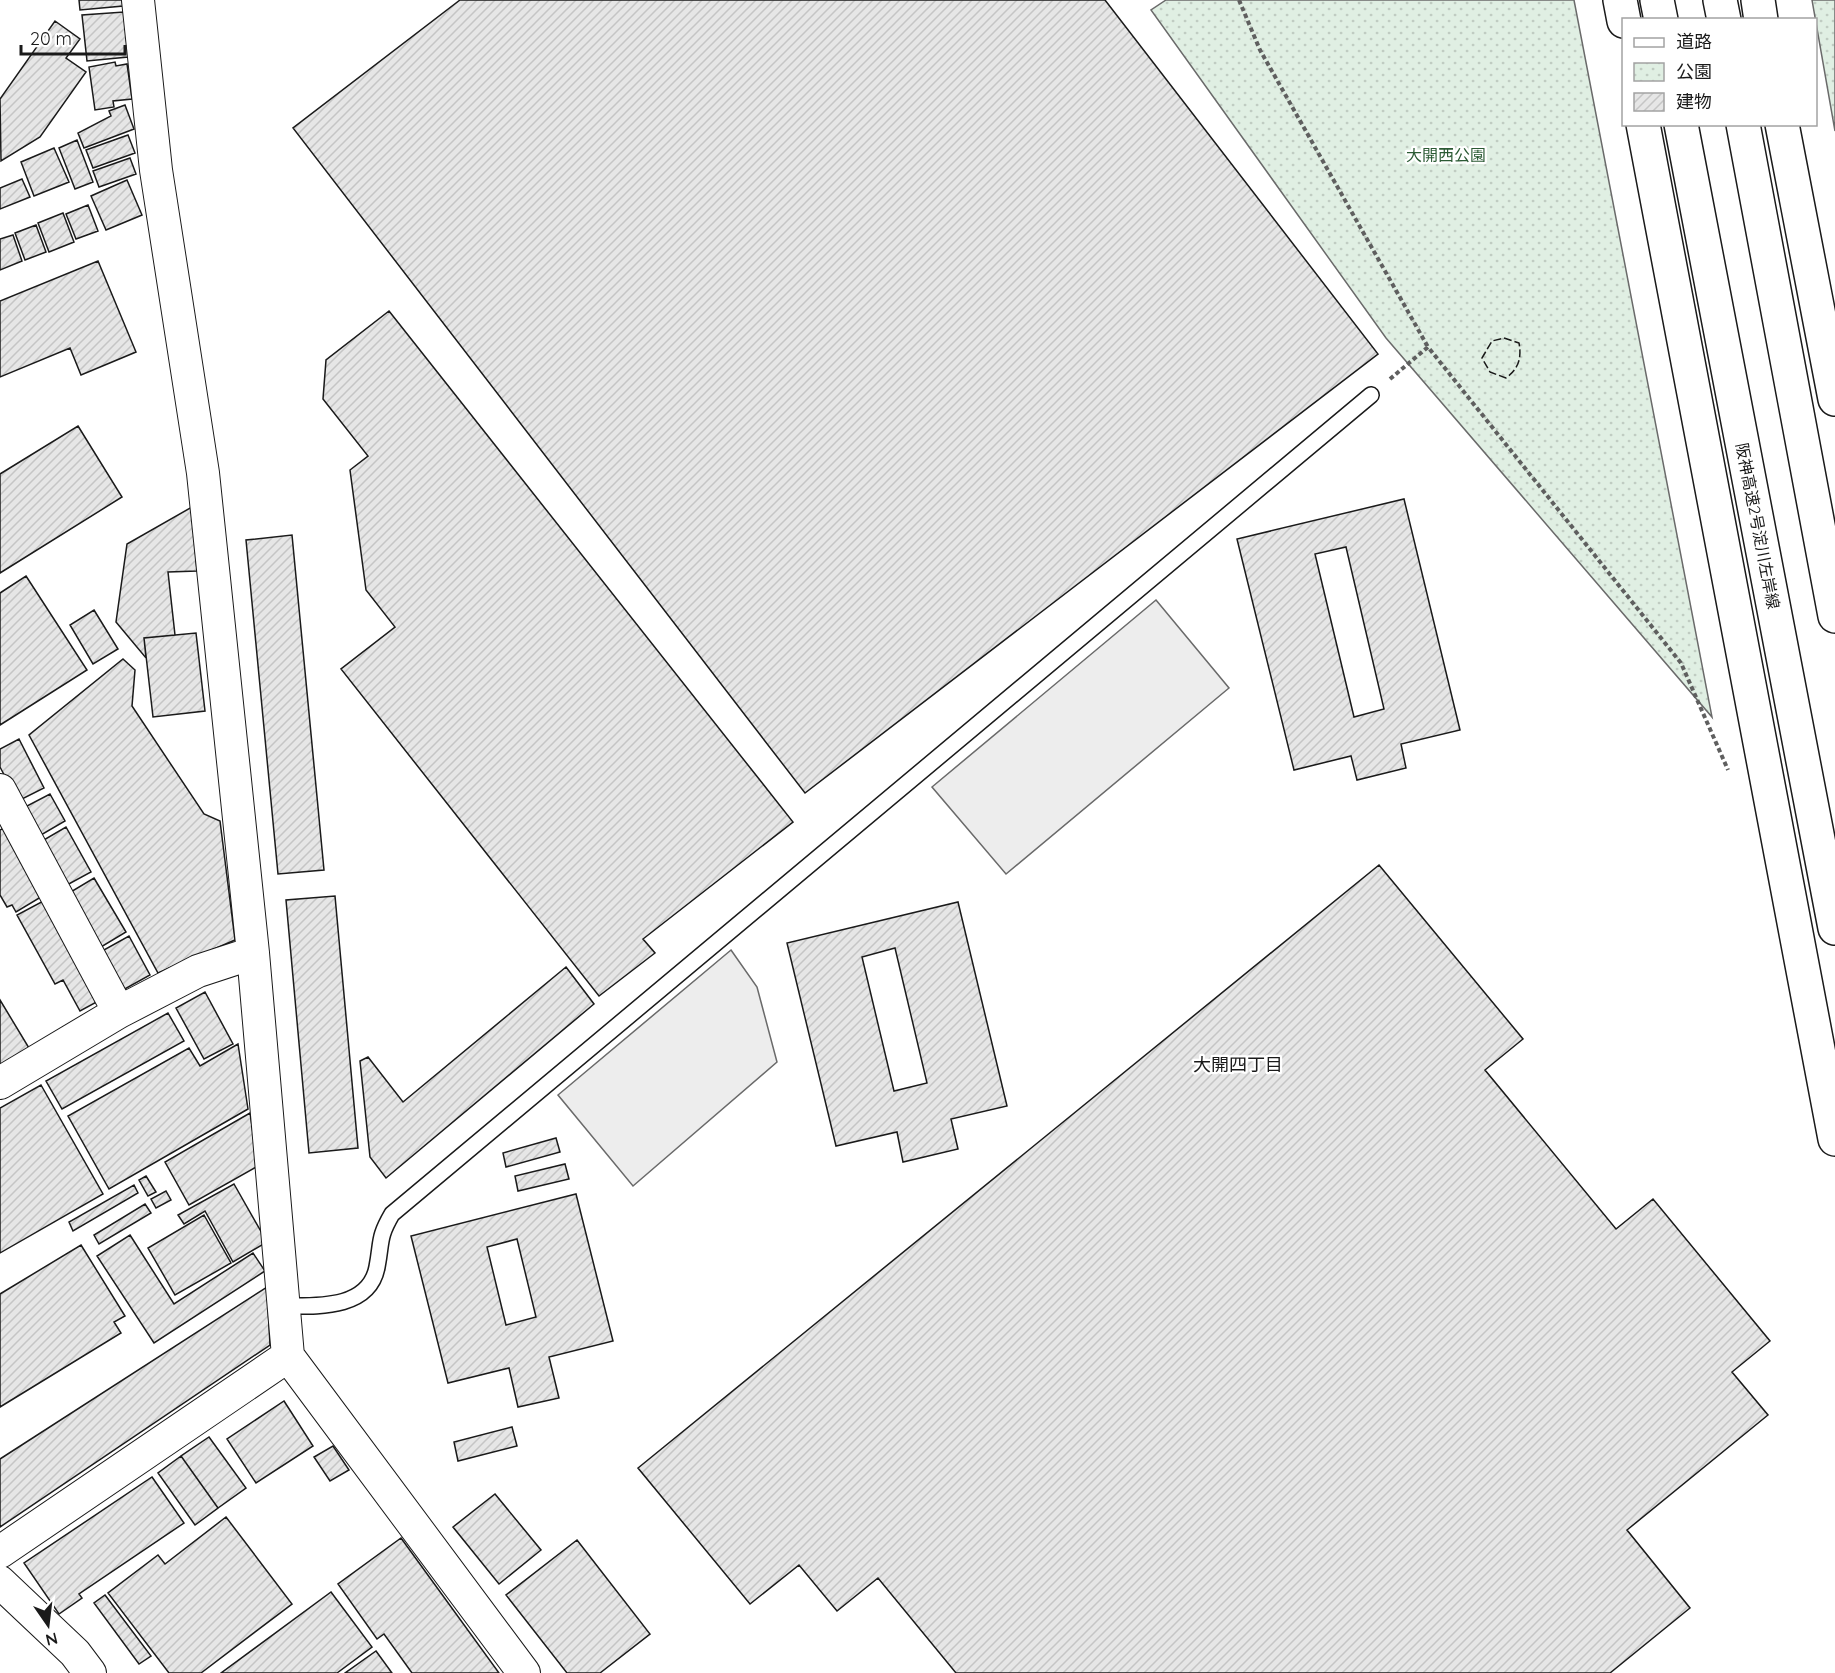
<svg xmlns="http://www.w3.org/2000/svg" width="1835" height="1673" viewBox="0 0 1835 1673" font-family="Quicksand,'Noto Sans JP',sans-serif">
<defs>
<pattern id="park-dots" width="8" height="8" patternUnits="userSpaceOnUse" patternTransform="scale(1.5)"><rect width="8" height="8" fill="#e0efe3"/><path d="M2 2h.1M6 6h.1" fill="none" stroke="#c0ccc2" stroke-width="1.8" stroke-linecap="round"/></pattern>
<pattern id="building-hatch" width="6" height="6" patternUnits="userSpaceOnUse" patternTransform="scale(1.5)"><rect width="6" height="6" fill="#e6e6e6"/><path d="M-1 1l2-2M0 6l6-6M5 7l2-2" fill="none" stroke="#c5c5c5"/></pattern>
</defs>
<rect width="100%" height="100%" fill="#fff"/>
<path fill="url(#park-dots)" stroke="#6a6a6a" stroke-width="1.5" d="M1166,0h408l138,717 -326,-379 -235,-328z
M1812,0h23v131z"/>
<path fill="#ededed" stroke="#6a6a6a" stroke-width="1.5" d="M1156,600l73,88 -223,186 -74,-87z
M731,950l26,37 20,75 -144,124 -75,-91z"/>
<path fill="url(#building-hatch)" stroke="#1a1a1a" stroke-width="1.5" fill-rule="evenodd" d="M79,0h43l1,6 -43,4z
M460,0h645l273,354 -573,439 -512,-665z
M124,12l4,45 -41,4 -5,-46z
M55,21l25,18 -14,19 20,14 -46,65 -39,24 -1,-62z
M115,62l1,4 11,-2 5,35 -19,2 1,6 -19,3 -6,-43z
M125,105l9,24 -50,19 -6,-15 33,-17 -2,-5z
M128,135l7,18 -42,15 -7,-18z
M77,140l16,42 -18,7 -16,-41z
M54,148l15,34 -35,14 -13,-34z
M130,158l6,16 -37,13 -6,-16z
M22,179l8,18 -30,12v-21z
M127,180l15,35 -36,15 -15,-34z
M88,205l10,26 -22,8 -10,-25z
M63,213l11,29 -25,10 -11,-29z
M36,225l10,27 -21,8 -10,-27z
M13,235l9,26 -22,9v-31z
M98,261l38,91 -55,23 -11,-27 -70,29v-76z
M389,311l404,511 -150,117 12,14 -56,43 -258,-327 54,-42 -29,-37 -16,-120 18,-14 -45,-57 3,-39z
M78,426l44,71 -122,76v-99z
M1404,499l56,231 -59,14 5,24 -49,12 -6,-24 -57,14 -57,-231zM1346,547l38,162 -30,8 -39,-163z
M192,507l5,64 -29,1 7,63 -31,3 2,20 -30,-36 11,-78z
M292,535l32,335 -46,4 -32,-334z
M26,576l61,94 -87,55v-132z
M94,610l24,39 -25,15 -23,-39z
M196,633l9,78 -52,6 -9,-79z
M123,659l12,11 -3,36 72,108 16,7 15,119 -77,33 -129,-238z
M19,739l25,49 -26,13 -18,-34v-18z
M50,794l15,27 -24,14 -16,-28z
M7,826l39,68 -30,18 -4,-7 -5,2 -7,-12v-65z
M66,827l25,45 -24,13 -25,-44z
M1379,865l144,174 -38,31 131,159 37,-30 117,142 -38,31 36,43 -141,115 63,78 -80,65h-654l-78,-95 -41,33 -38,-46 -49,39 -112,-136z
M94,878l32,54 -25,15 -32,-54z
M335,896l23,252 -49,5 -23,-253z
M49,898l55,100 -24,13 -17,-31 -8,4 -38,-69z
M958,902l49,204 -56,13 7,30 -55,13 -6,-30 -61,14 -49,-203zM895,948l32,135 -33,8 -32,-134z
M129,936l21,39 -27,15 -21,-39z
M566,967l28,37 -208,174 -16,-21 -10,-96 8,-4 35,45z
M205,992l28,52 -29,15 -28,-51z
M0,1000l29,48 -29,17z
M168,1013l16,28 -122,68 -16,-28z
M238,1044l10,65 -139,80 -41,-73 121,-68 11,18z
M41,1085l62,109 -103,59v-145z
M250,1113l8,53 -69,39 -24,-43z
M556,1138l4,14 -54,15 -3,-14z
M565,1164l4,15 -51,12 -3,-15z
M146,1176l10,16 -8,4 -9,-16z
M234,1184l33,58 -34,20 -28,-51 -21,13 -6,-9z
M134,1185l4,8 -65,38 -4,-9z
M166,1191l5,9 -15,8 -5,-9z
M576,1194l37,147 -64,16 10,41 -41,9 -9,-39 -61,15 -37,-147zM517,1239l19,78 -30,8 -19,-78z
M145,1204l6,9 -52,31 -5,-9z
M204,1215l27,48 -56,32 -27,-47z
M130,1235l44,69 79,-51 12,18 -111,72 -57,-87z
M81,1245l44,71 -11,6 7,11 -121,74v-113z
M267,1287l3,58 -270,182v-68z
M284,1401l29,45 -57,37 -29,-44z
M512,1427l5,19 -59,15 -4,-19z
M209,1437l37,51 -28,20 -37,-52z
M333,1446l16,24 -19,11 -16,-24z
M181,1456l37,52 -23,17 -37,-52z
M152,1477l32,46 -105,71 3,4 -23,16 -35,-51z
M495,1494l46,56 -42,34 -46,-57z
M226,1517l66,87 -91,69h-32l-61,-80 50,-38 7,9z
M401,1538l98,135h-87l-28,-39 -7,5 -39,-55z
M577,1540l73,94 -50,39h-33l-61,-78z
M331,1592l41,55 -35,26h-116z
M105,1595l46,61 -12,8 -45,-61z
M376,1651l16,22h-47z"/>
<g fill="none" stroke-linecap="round" stroke-linejoin="round">
<defs>
<path id="service" d="M283,1306c32,0 86,4 94,-39 5,-26 1,-29 15,-53l979,-819"/>
<path id="minor" d="M138,0l18,170 47,303 50,480 35,403 236,317
M0,790l119,222
M0,1083l119,-71 79,-41 55,-18
M0,1552l288,-196
M0,1582l75,71 15,20"/>
<path id="tertiary" d="M1620,0l4,21
M1758,0l3,20
M1643,124l192,1015
M1782,124l53,275"/>
<path id="motorway" d="M1657,0l4,20
M1720,0l4,20
M1681,124l154,804
M1743,124l92,492"/>
</defs>
<use href="#service" stroke="#1a1a1a" stroke-width="18"/>
<use href="#minor" stroke="#1a1a1a" stroke-width="34"/>
<use href="#tertiary" stroke="#1a1a1a" stroke-width="36"/>
<use href="#motorway" stroke="#1a1a1a" stroke-width="36"/>
<path stroke="#5f5f5f" stroke-width="4" stroke-dasharray="4.5 3" stroke-linecap="butt" d="M1239,0l21,50 168,297
M1390,379l38,-32 253,316 47,107"/>
<use href="#service" stroke="#fff" stroke-width="15"/>
<use href="#minor" stroke="#fff" stroke-width="32"/>
<use href="#tertiary" stroke="#fff" stroke-width="33"/>
<use href="#motorway" stroke="#fff" stroke-width="33"/>
<path stroke="#1a1a1a" stroke-width="1.5" stroke-dasharray="8 3" stroke-linecap="butt" d="M1504,338l15,5c3,16 -1,26 -13,35l-16,-6 -8,-14 10,-17z"/>
</g>
<g text-anchor="middle" stroke-width="4.5" stroke-linejoin="round" paint-order="stroke">
<g font-size="16" fill="#2b5a34" stroke="#fff">
<text x="1446" y="161">大開西公園</text>
</g>
<g font-size="16" fill="#1a1a1a" stroke="#fff">
<text transform="translate(1758 526) rotate(79)" y="6">阪神高速2号淀川左岸線</text>
</g>
<g font-size="18" fill="#1a1a1a" stroke="#fff">
<text x="1238" y="1071">大開四丁目</text>
</g>
</g>
<rect x="1622" y="18" width="195" height="108" fill="#ffffff" stroke="#a3a3a3" stroke-width="1.5"/>
<rect x="1634" y="38" width="30" height="9" fill="#ffffff" stroke="#a3a3a3" stroke-width="1.5"/>
<text x="1676" y="48" font-size="18" fill="#1a1a1a">道路</text>
<rect x="1634" y="63" width="30" height="18" fill="url(#park-dots)" stroke="#a3a3a3" stroke-width="1.5"/>
<text x="1676" y="78" font-size="18" fill="#1a1a1a">公園</text>
<rect x="1634" y="93" width="30" height="18" fill="url(#building-hatch)" stroke="#a3a3a3" stroke-width="1.5"/>
<text x="1676" y="108" font-size="18" fill="#1a1a1a">建物</text>
<g transform="translate(48 1625) rotate(166)" stroke="#ffffff" stroke-width="4.5" paint-order="stroke">
<path d="M0-4.5L10 22L0 15L-10 22Z" fill="#1a1a1a"/>
<text y="-9" font-size="16" font-weight="bold" text-anchor="middle" fill="#1a1a1a">N</text>
</g>
<path d="M21 45v9h104v-9" fill="none" stroke="#1a1a1a" stroke-width="3"/>
<text x="30" y="45" font-size="18" fill="#1a1a1a" stroke="#ffffff" stroke-width="4.5" paint-order="stroke">20 m</text>
</svg>
